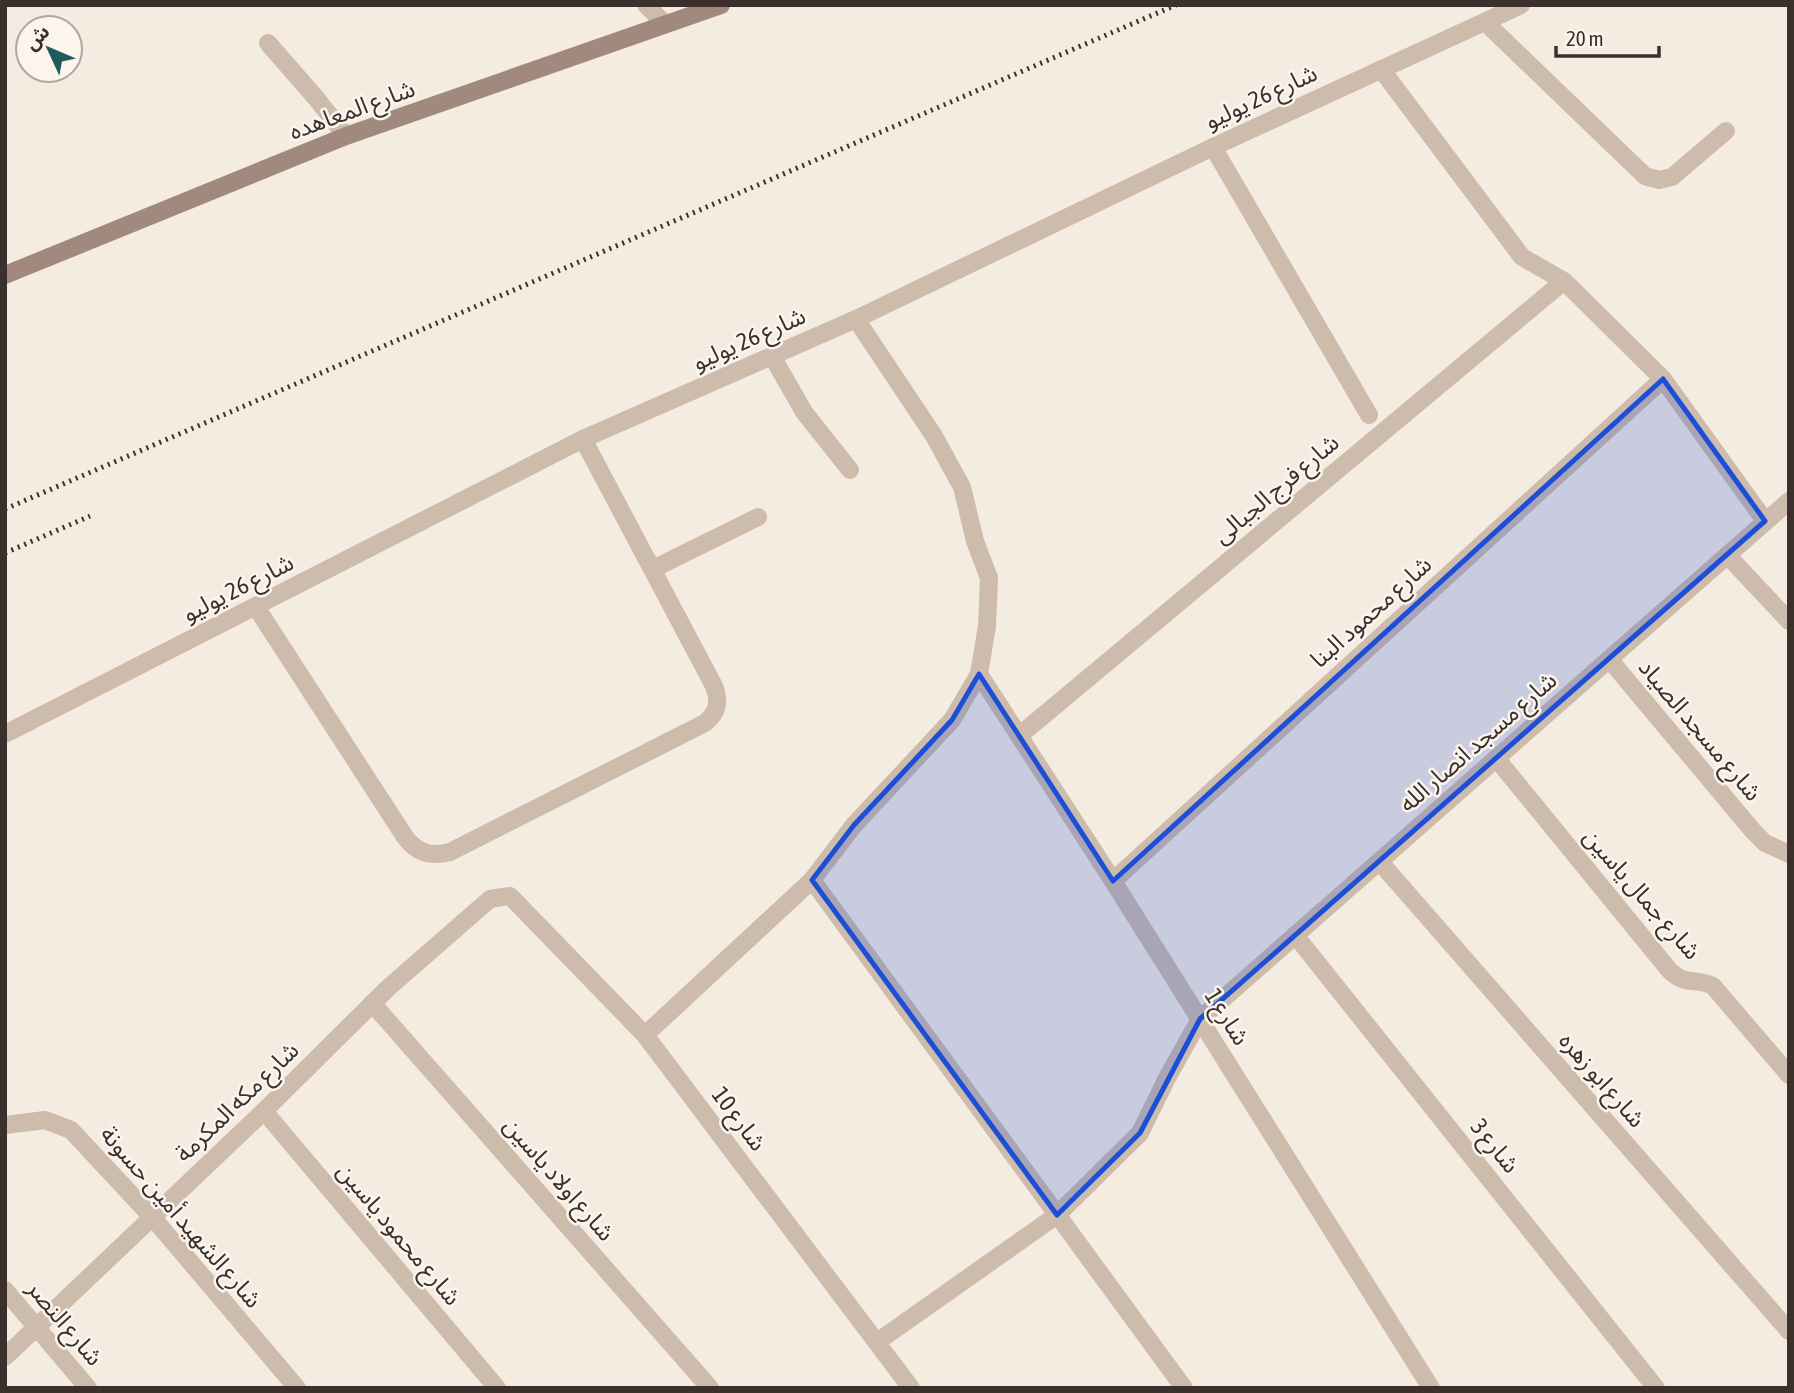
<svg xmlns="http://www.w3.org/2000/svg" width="1794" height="1393" viewBox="0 0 1794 1393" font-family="'Asap Condensed','Noto Sans Arabic',sans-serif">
<rect width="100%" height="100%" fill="#f4ebe1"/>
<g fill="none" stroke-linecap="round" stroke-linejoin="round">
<path stroke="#cdbbac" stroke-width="18" d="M646,5l19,19
M1485,22l160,154 14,4 13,-3 54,-46
M268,43l48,55 30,38
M1213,147l156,268
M772,356l32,56 46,58
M653,569l105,-52
M256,607l149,230c12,16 25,20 45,15l255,-129c13,-11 15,-21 9,-37l-131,-247"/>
<path stroke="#cdbbac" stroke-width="18" d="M1381,69l141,188 42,24 99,98 102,142
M1727,555l62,66
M1609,659l144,172 12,12 24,11
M979,674l134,207 318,507
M5,734l578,-295 273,-120 357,-172 308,-142
M1020,735l544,-454
M1496,758l174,213c18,16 25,6 43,15l76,89
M1379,861l410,470
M812,880l372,508
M1113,881l550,-502
M1295,935l361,453
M372,1003l338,385
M645,1035l167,-155 42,-55 98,-105 27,-46 8,-48 2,-48 -14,-37 -13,-54 -28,-51 -78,-117
M264,1111l233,277
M5,1125l40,-5 26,10 82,88 144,170
M5,1290l83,98
M877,1342l180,-127 83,-82 27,-55 33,-59 589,-518
M5,1357l259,-246 124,-123 102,-89 20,-3 135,139 266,353"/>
<path stroke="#a18a7d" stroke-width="18" d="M5,275l341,-139 375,-131"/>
<path stroke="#3b302b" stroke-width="5" stroke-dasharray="2 5" stroke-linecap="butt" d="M5,509l1171,-504
M5,553l85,-37"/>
</g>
<path fill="#1d4ed8" fill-opacity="0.2" stroke="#1d4ed8" stroke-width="5" stroke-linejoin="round" d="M1663,379l102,142 -565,498 -60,114 -83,82 -245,-335 42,-55 98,-105 27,-46 134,207z"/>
<g text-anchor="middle" stroke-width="5" stroke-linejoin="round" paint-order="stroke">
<g font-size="24" fill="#3b302b" stroke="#fbf5ee">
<text transform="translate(1261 97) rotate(-25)" y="8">شارع 26 يوليو</text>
<text transform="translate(352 110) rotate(-20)" y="8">شارع المعاهده</text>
<text transform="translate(749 339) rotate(-24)" y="8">شارع 26 يوليو</text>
<text transform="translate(1276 489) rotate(-40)" y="8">شارع فرج الجبالى</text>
<text transform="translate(238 588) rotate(-27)" y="8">شارع 26 يوليو</text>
<text transform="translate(1371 612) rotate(-42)" y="8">شارع محمود البنا</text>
<text transform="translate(1700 730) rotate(50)" y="8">شارع مسجد الصياد</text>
<text transform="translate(1478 742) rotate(-41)" y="8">شارع مسجد انصار الله</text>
<text transform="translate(1642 894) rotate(49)" y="8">شارع جمال ياسين</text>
<text transform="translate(1227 1017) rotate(58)" y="8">شارع 1</text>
<text transform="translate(1602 1080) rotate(49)" y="8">شارع ابو زهره</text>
<text transform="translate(237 1102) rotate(-44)" y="8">شارع مكه المكرمة</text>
<text transform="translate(739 1119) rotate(53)" y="8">شارع 10</text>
<text transform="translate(1495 1146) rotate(51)" y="8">شارع 3</text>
<text transform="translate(559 1179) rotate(49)" y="8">شارع اولاد ياسين</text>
<text transform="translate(181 1217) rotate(49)" y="8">شارع الشهيد أمين حسونة</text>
<text transform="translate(399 1234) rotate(50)" y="8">شارع محمود ياسين</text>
<text transform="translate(65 1323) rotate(50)" y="8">شارع النصر</text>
</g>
</g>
<rect width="1794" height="1393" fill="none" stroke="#3b302b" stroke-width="14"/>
<g transform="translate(49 49) rotate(314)"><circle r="33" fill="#fbf5ee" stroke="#aea6a0" stroke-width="2"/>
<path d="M0-5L12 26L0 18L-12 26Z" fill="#1f5a5e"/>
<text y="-10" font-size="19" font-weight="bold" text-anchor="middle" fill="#3b302b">ش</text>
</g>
<path d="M1556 46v10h103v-10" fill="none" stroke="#3b302b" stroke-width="3.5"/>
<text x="1566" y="46" font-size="21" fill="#3b302b" stroke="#fbf5ee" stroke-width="5" paint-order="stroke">20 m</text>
</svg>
